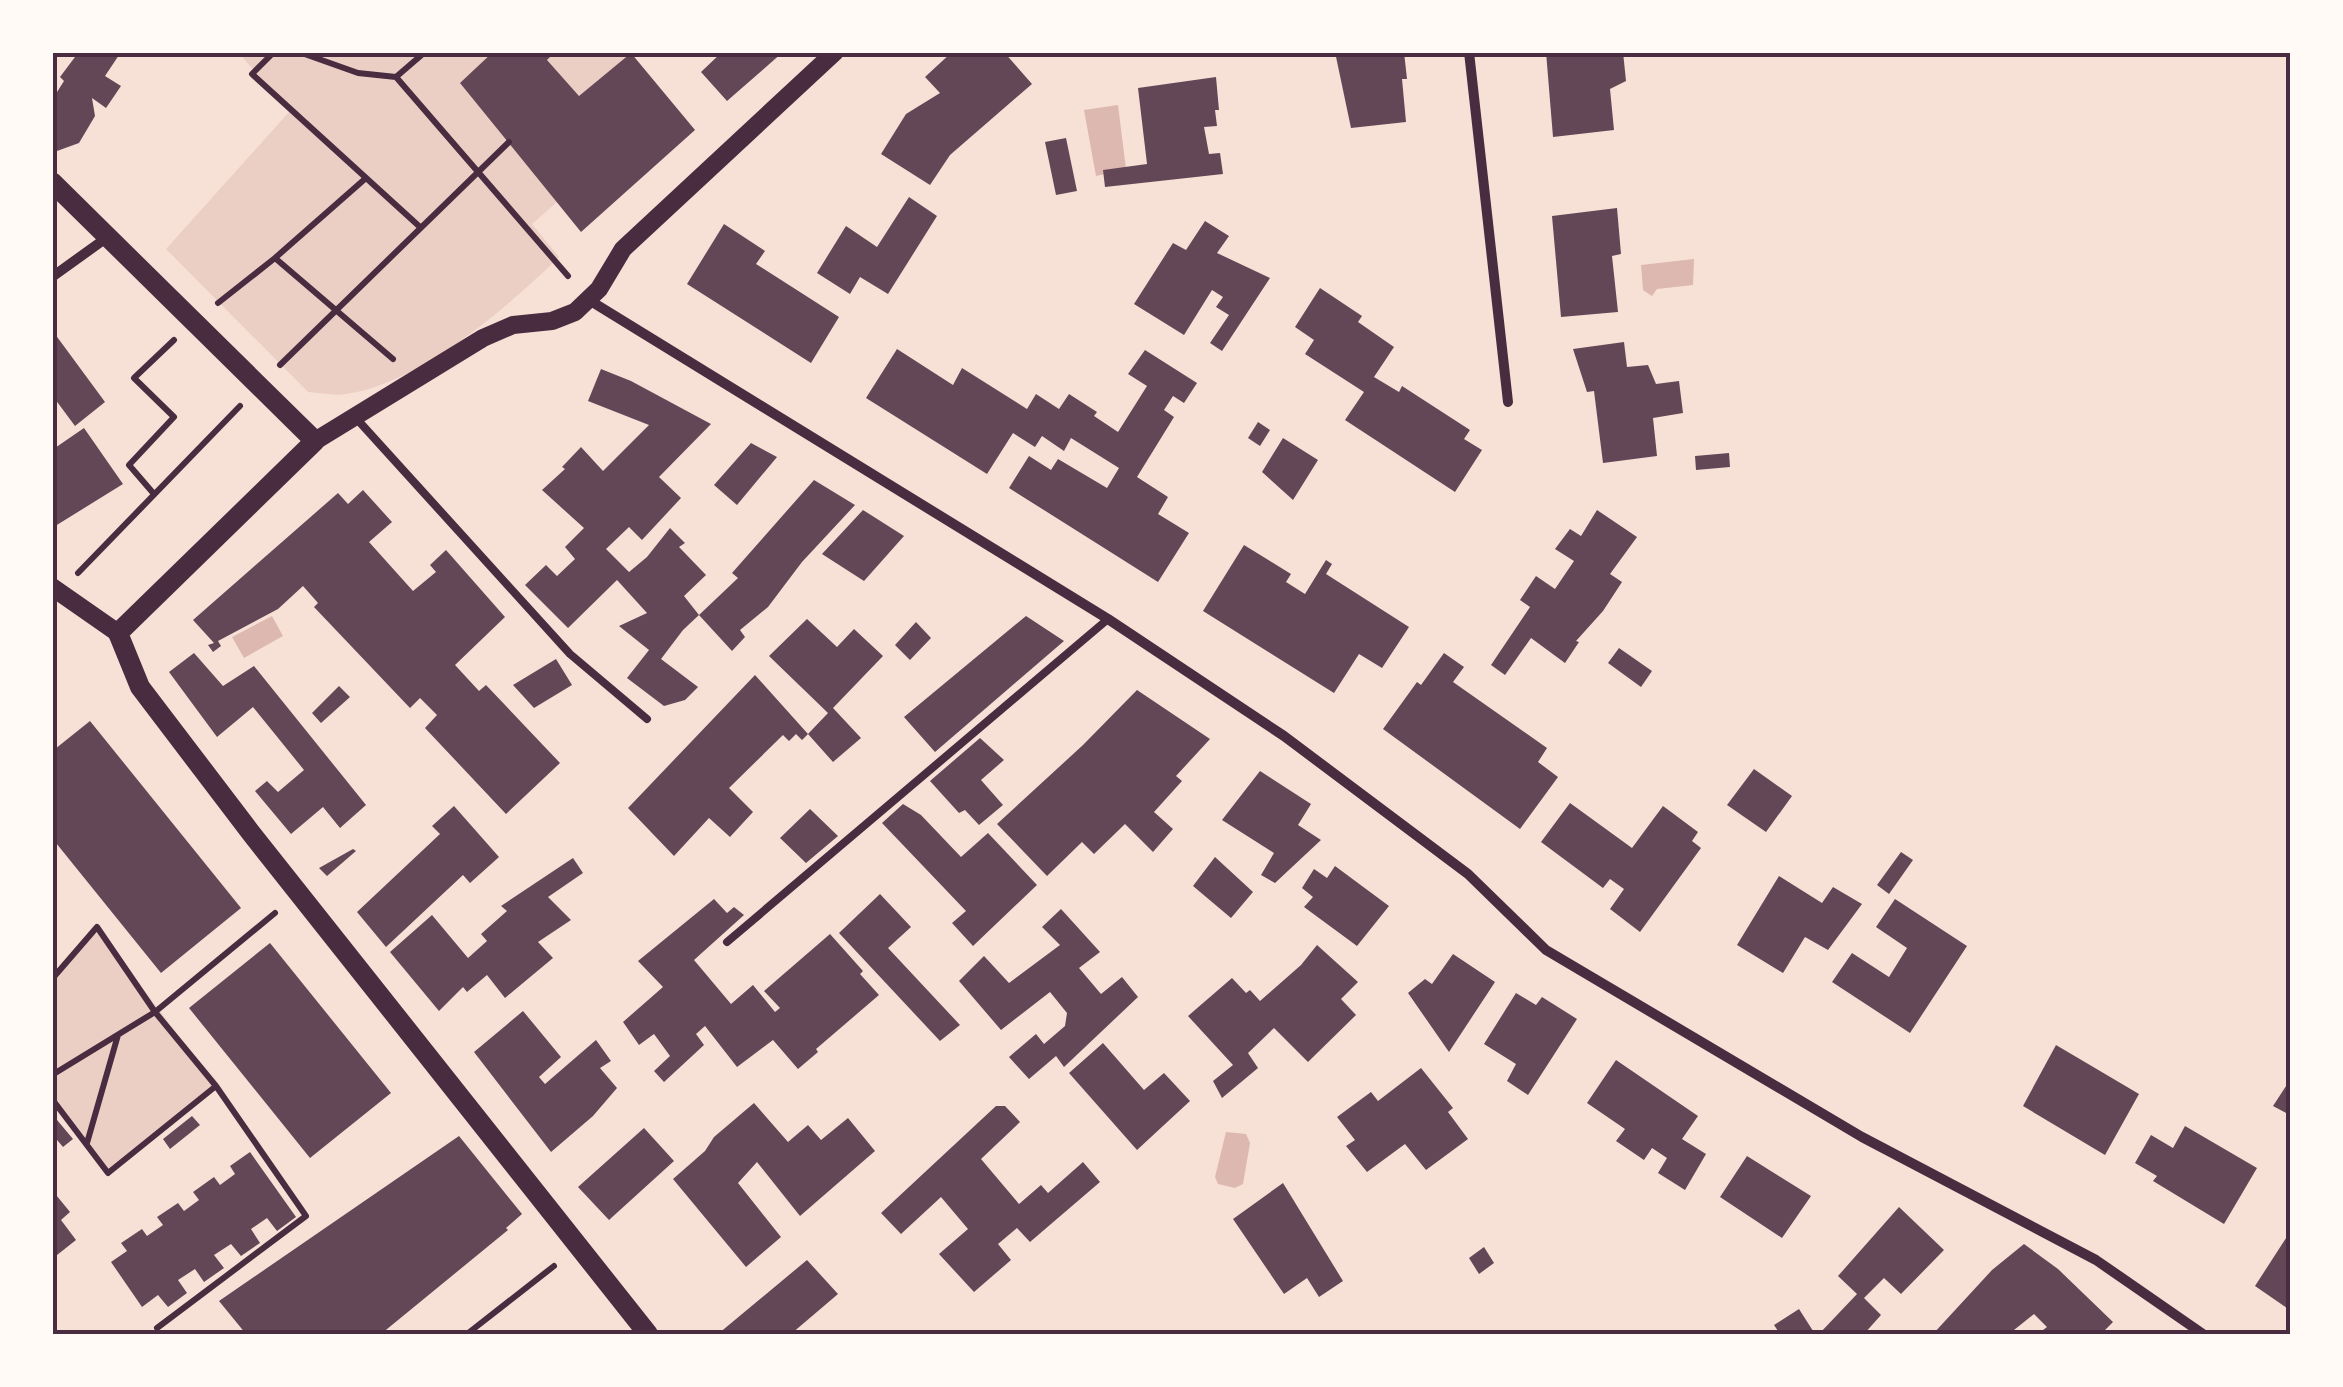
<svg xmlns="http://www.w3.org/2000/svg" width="2343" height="1387" viewBox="0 0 2343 1387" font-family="Cabin,sans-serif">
<rect width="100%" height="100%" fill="#f7e1d7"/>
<path fill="#ebcfc5" d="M239,53h253l65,149 -25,22 27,33c-51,50 -140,127 -213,137 -12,2 -26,-1 -38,-2l-142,-143 123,-137z
M555,53h76l-52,43 -32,-36z
M97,927l119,159 -108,87 -55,-74v-120z"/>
<path fill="#dcb8b0" d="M1118,105l8,64 -30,7 -12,-66z
M1694,259l-1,26 -36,4 -5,7 -9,-6 -2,-25z
M272,616l11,20 -39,22 -12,-21z
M1226,1132l20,2 4,9 -7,41 -8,4 -17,-4 -3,-7z"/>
<path fill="#644757" d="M69,52h52l-16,24 16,10 -15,22 -14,-10 3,18 -16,27 -22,8 -5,-5v-46l12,-19 -4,-4 15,-20z
M493,52h62l-8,8 32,36 52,-43 64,77 -114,102 -121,-149z
M722,52h61l-56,49 -26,-29z
M952,52h52l28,32 -82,71 -20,30 -49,-31 25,-40 34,-21 -15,-16z
M1335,52h69l3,27h-5l4,43 -55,6z
M1546,52h77l3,29 -16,8 4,41 -61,7z
M1216,77l3,33h-4l2,16 -13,1 5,27 11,-1 3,21 -118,13 -2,-17 44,-6 -9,-76z
M1066,138l11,53 -21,4 -11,-53z
M909,197l28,19 -49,78 -28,-17 -10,17 -33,-21 29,-47 31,21z
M1617,208l4,46 -9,2 6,56 -57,5 -9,-101z
M1205,221l24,15 -12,17 53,25 -48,73 -12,-8 19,-28 -13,-8 7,-10 -11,-7 -28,45 -50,-31 39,-61 13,7z
M724,224l41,27 -9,13 83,53 -28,46 -124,-79z
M1320,288l42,28 -4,6 36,25 -20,30 25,15 3,-6 68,44 -6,9 18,11 -27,42 -110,-72 19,-28 -59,-38 9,-14 -19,-13z
M52,330l53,72 -30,24 -23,-31z
M1624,342l3,25 21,-2 8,19 23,-3 4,32 -30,5 4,38 -54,7 -9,-72 -7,1 -14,-43z
M897,349l56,36 9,-17 65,41 9,-15 23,15 10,-15 28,18 -3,4 24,16 29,-46 -19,-12 17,-24 52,33 -13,20 -11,-7 -9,14 10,7 -37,60 31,20 -10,17 31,19 -31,49 -149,-94 20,-32 22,14 7,-11 49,29 12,-20 -48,-30 -7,13 -22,-15 -7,11 -22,-14 -26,41 -121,-76z
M601,369l30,12 80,43 -52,53 22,21 -39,42 -13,-13 -23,22 23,23 18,-15 23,-29 15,15 -6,4 27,28 -22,21 15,19 39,-37 -6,-5 82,-93 41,25 -53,57 -34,45 -28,23 5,7 -13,14 -33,-36 -16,15 -22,29 37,28 -13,13 -21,6 -37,-28 22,-28 -30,-24 28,-13 -30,-33 -49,48 -43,-43 21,-20 11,11 18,-17 -10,-12 19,-19 -42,-38 23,-21 -3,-2 19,-20 22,24 46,-46 -61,-24z
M1258,422l12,8 -10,16 -12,-8z
M84,428l39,56 -71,44v-78z
M1283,438l35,22 -25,40 -31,-28z
M751,443l26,14 -40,48 -23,-20z
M1729,453l1,14 -34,3 -1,-14z
M363,490l29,32 -23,20 44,49 23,-19 -6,-7 16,-15 59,67 -50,48 24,26 7,-6 74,78 -54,51 -81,-86 12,-13 -17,-17 -10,10 -96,-101 4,-4 -15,-17 -25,23 -60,32 3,5 -8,6 -5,-7 6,-2 -21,-23 145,-127 10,11z
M863,510l41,26 -40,45 -42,-27z
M1597,510l40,27 -27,37 12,8 -19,29 -27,30 3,1 -14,21 -34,-25 -26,37 -14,-10 39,-58 -10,-7 16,-24 19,13 19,-28 -19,-12 15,-20 11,7z
M1244,545l47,29 -5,8 19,12 21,-34 6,4 -6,10 83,53 -27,41 -23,-14 -25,39 -131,-82z
M1026,616l38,25 -129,111 -31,-35z
M807,619l30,28 17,-18 29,27 -50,52 28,30 -28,24 -25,-28 20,-21 -59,-57z
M916,622l15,16 -21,22 -15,-15z
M1619,648l33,23 -11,16 -33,-24z
M194,653l29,33 31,-20 112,139 -26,23 -17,-21 -32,27 -36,-43 12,-10 11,11 26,-22 -51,-63 -36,30 -48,-65z
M1444,653l20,14 -11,15 94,66 -9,14 20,15 -38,52 -137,-100 34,-47 4,3z
M556,659l16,26 -38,23 -21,-23z
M755,675l53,59 -6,6 -6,-6 -7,7 -6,-6 -54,53 24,24 -23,25 -21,-19 -35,38 -46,-48z
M339,686l11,11 -29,26 -9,-10z
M1137,690l73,49 -34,37 6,5 -28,31 19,17 -20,23 -28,-28 -31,30 -12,-12 -35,34 -50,-52 86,-79z
M90,721l151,187 -80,65 -109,-135v-93l3,4z
M980,738l24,22 -23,20 22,25 -24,20 -14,-15 -6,3 -29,-32z
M1754,769l38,27 -26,36 -39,-27z
M1260,771l51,33 -13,21 23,15 -46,43 -14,-8 13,-22 -52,-33z
M1570,803l62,45 31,-42 35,26 -6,9 9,7 -61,84 -30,-23 14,-20 -14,-10 -7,9 -62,-46z
M903,804l18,11 40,42 27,-24 49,52 -64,61 -21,-23 14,-12 -84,-88z
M454,806l45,51 -29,26 -7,-8 -77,72 -29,-35 83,-78 -8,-8z
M810,809l28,27 -32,27 -26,-25z
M353,849l3,2 -29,25 -8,-8z
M1901,852l12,8 -24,34 -12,-9z
M1215,857l38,35 -22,26 -38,-32z
M573,858l10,15 -35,24 23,23 -33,22 15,16 -48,40 -18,-23 -20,17 -4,-5 -24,24 -49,-59 42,-37 36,43 19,-17 -6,-7 26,-23 -6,-5z
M1335,866l54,40 -32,40 -53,-39 9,-10 -11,-9 12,-19 13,9z
M1779,876l43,27 11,-16 29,17 -34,46 -23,-13 -22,36 -46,-28z
M880,894l31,33 -23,21 72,77 -20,16 -101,-108z
M714,899l13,14 7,-6 10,8 -50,45 37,44 22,-19 22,27 5,-4 -16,-17 66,-57 33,37 -3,3 19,21 -63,54 2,3 -20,17 -25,-29 -36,27 -32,-41 -9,8 8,11 -40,37 -10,-11 16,-15 -16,-22 -15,11 -16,-23 40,-35 -25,-26z
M1895,899l72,47 -57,87 -78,-51 20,-29 37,24 18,-29 -31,-21z
M1061,909l39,43 -21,16 22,26 21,-17 16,20 -74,70 -8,-11 -27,23 -20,-22 27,-23 8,10 21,-18 2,-13 -17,-21 -49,38 -42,-49 25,-25 25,27 51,-38 -18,-18z
M270,943l121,150 -81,65 -121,-150z
M1317,945l41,37 -17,17 15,16 -48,47 -34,-34 -26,25 10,15 -36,30 -9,-17 20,-16 -45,-49 44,-38 14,15 4,-3 10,11 41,-36z
M1453,954l42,28 -46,70 -41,-59 17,-14 7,5z
M1516,993l20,12 6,-8 35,22 -49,76 -21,-14 9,-17 -32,-20z
M523,1011l38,46 -22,20 6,7 51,-44 15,21 -11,7 17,20 -24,28 -42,36 -77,-100z
M1103,1043l41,47 20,-17 26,28 -53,49 -68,-77z
M2056,1045l83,49 -34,61 -82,-49z
M1616,1060l82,56 -16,23 24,15 -21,36 -27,-17 9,-15 -15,-10 -8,12 -28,-19 9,-12 -38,-26z
M1421,1068l32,40 -5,4 20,27 -42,31 -21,-26 -38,28 -21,-26 9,-6 -18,-23 34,-25 7,9z
M2288,1083l2,2v30l-17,-9z
M754,1103l34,39 20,-17 13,15 27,-22 27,33 -75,65 -43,-54 -19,21 43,54 -35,30 -73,-88 32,-28 9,-14z
M996,1106h9l15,16 -39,37 38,45 22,-19 7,8 35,-31 17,20 -70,60 -13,-14 -19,16 13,16 -37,32 -35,-38 29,-25 -27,-32 -40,37 -20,-21z
M52,1114l21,25 -10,8 -11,-13z
M192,1116l8,9 -30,24 -7,-10z
M2185,1126l72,42 -33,56 -71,-43 4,-5 -22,-13 16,-28 22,13z
M644,1128l30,33 -65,59 -31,-33z
M459,1136l63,78 -16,14 2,2 -127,104h-135l-27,-33z
M250,1152l46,65 -19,14 -10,-13 -16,11 9,14 -19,13 -10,-12 -17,11 10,13 -20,14 -9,-13 -17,11 9,13 -19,14 -10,-12 -16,12 -31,-45 16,-11 -6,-8 21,-14 5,7 16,-11 -6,-8 21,-14 6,8 15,-11 -6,-8 21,-15 6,8 15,-11 -5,-8z
M1747,1156l64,40 -29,42 -62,-41z
M1283,1183l60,98 -24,16 -12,-19 -23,16 -51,-75z
M52,1190l18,22 -9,8 15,20 -24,19z
M1899,1207l45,43 -43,44 -17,-16 -20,20 17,17 -17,19h-45l38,-40 -19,-18z
M2290,1232v78l-35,-24z
M2024,1244l34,25 55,53 -12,12h-54l-4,-4 4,-3 -13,-13 -25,20h-76l59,-64z
M1484,1247l10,16 -15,11 -10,-16z
M807,1260l31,34 -47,40h-73z
M1799,1309l16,25h-35l-6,-9z"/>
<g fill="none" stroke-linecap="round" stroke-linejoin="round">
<path stroke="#4a2c40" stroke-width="6" d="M274,52l-22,22 168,153
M299,52l59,21 38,4
M425,52l-29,25 172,199
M275,258l91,-80
M218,303l57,-45 118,101
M280,365l229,-223
M154,494l-25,-29 45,-48 -40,-39 40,-38
M78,573l162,-167
M52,979l45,-52 58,85 -103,63
M52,1099l56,74 108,-87 -61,-74 120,-99
M87,1143l31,-108
M157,1328l149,-112 -90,-130
M467,1334l87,-68"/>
<path stroke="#4a2c40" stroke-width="8" d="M355,417l215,237 77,65
M727,942l381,-323"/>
<path stroke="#4a2c40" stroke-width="10" d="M1469,52l39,350
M52,277l57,-41
M589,300l519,319 176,117 184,138 78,76 316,187 234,123 107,74"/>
<path stroke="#4a2c40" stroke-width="18" d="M315,441l168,-103 30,-13 39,-4 23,-9 24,-23 24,-40 212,-197
M52,587l66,46"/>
<path stroke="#4a2c40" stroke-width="20" d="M52,182l263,259 -197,192 22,54 111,146 397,501"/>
</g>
<rect width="2343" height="1387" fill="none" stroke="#fffaf5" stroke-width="110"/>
<rect x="55" y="55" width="2233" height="1277" fill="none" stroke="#4a2c40" stroke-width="4"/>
</svg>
